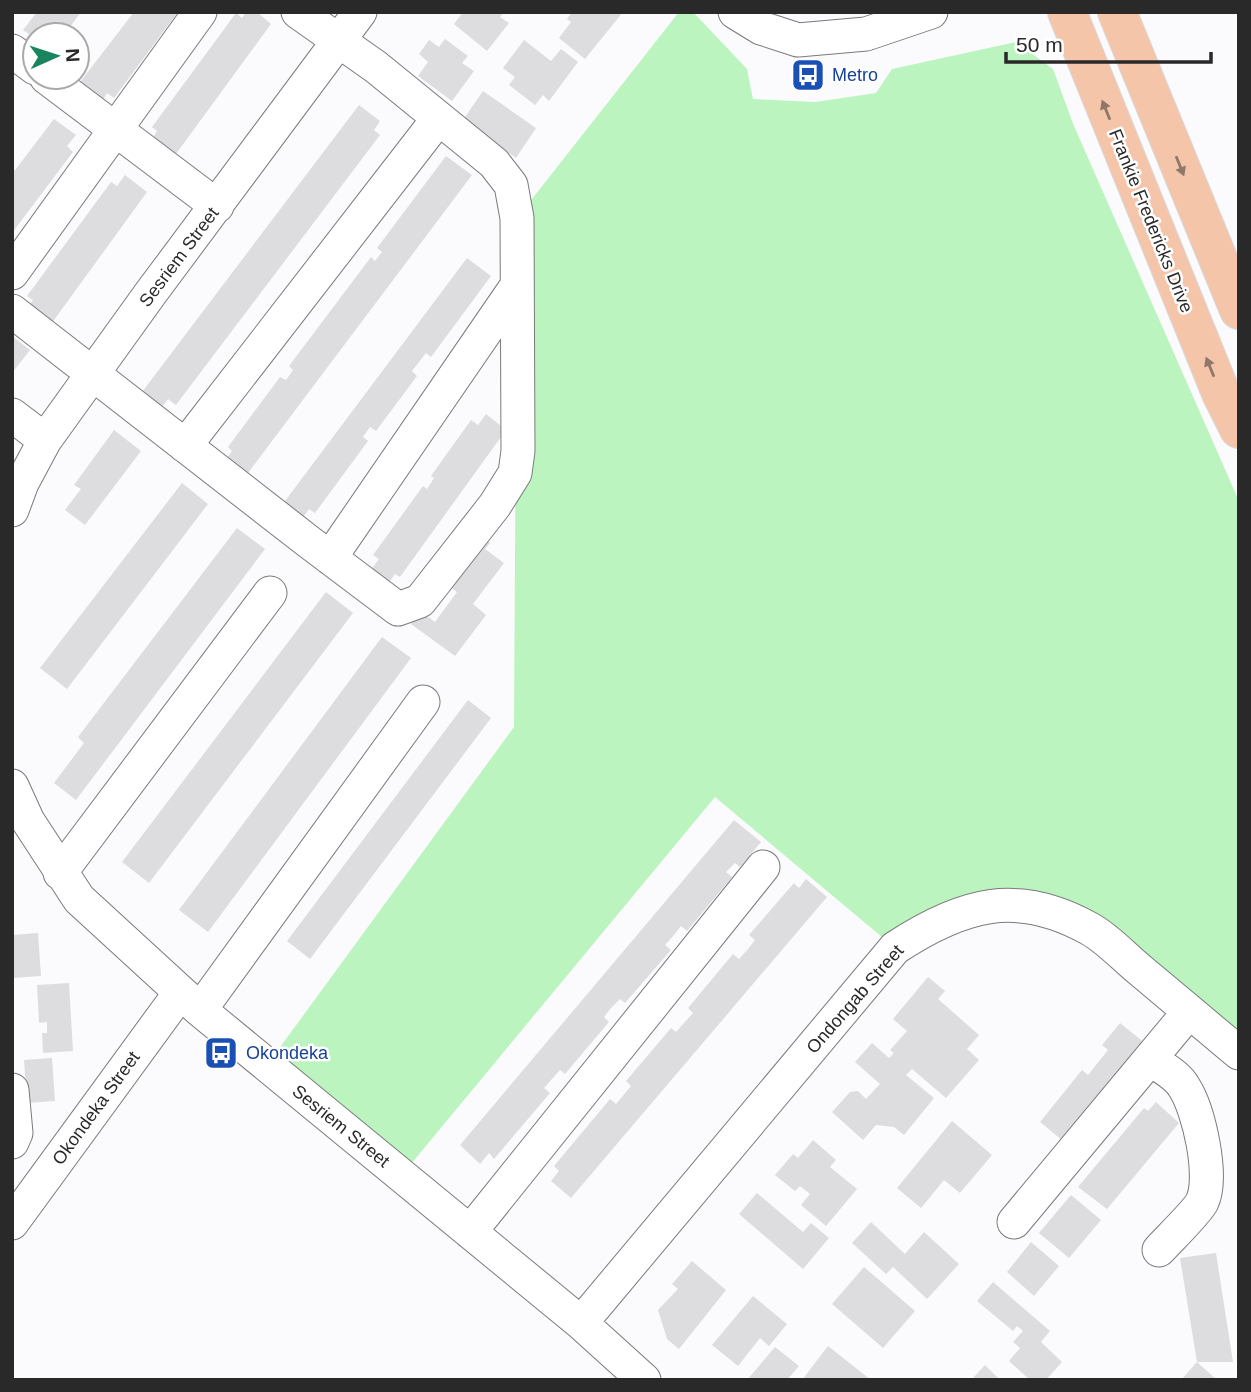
<svg xmlns="http://www.w3.org/2000/svg" width="1251" height="1392" viewBox="0 0 1251 1392" font-family="Helvetica,sans-serif">
<rect width="100%" height="100%" fill="#fbfbfe"/>
<path fill="#bcf4bf" d="M679,12h14l54,57 6,30 62,3 61,-9 16,-24 124,-27 37,27 21,57 165,375v552l-147,-123 -81,-26 -116,44 -180,-151 -314,379 -134,-111 247,-338 3,-509z"/>
<path fill="#dddddf" d="M37,12h44l-17,23h-29v19l-13,-10 7,-10 -6,-4z
M134,12h44l-64,86 -7,-5 -6,11 -24,-18z
M246,12h11l14,12 -98,134 -22,-17 6,-10 -5,-4 84,-114 6,5z
M463,12h41l-4,5 9,6 -22,28 -33,-27z
M572,12h51l-38,47 -26,-21 12,-16 -4,-3z
M445,39l23,17 -6,7 12,8 -22,30 -34,-25 10,-14 -9,-8 10,-14 10,7z
M524,40l27,21 10,-12 17,13 -29,39 -6,-6 -8,10 -26,-20 6,-8 -12,-9z
M483,91l53,37 -20,30 -53,-38z
M359,105l21,16 -6,9 6,5 -204,270 -8,-6 -6,8 -20,-15z
M54,119l22,16 -9,11 6,6 -61,81v-59z
M446,156l26,19 -227,302 -20,-16 7,-10 -4,-4 52,-70 6,3 7,-10 -4,-4 82,-109 4,4 7,-9 -5,-4z
M125,175l22,17 -98,135 -23,-17 7,-10 -6,-4 84,-114 6,4z
M467,258l24,18 -60,81 -5,-4 -14,18 5,5 -41,55 -6,-4 -7,10 5,4 -53,72 -6,-4 -8,11 -19,-15z
M12,336l18,14 -18,23z
M486,414l20,16 -106,147 -5,-3 -7,10 -18,-13 9,-12 -6,-4 50,-69 4,3 7,-11 -3,-2 40,-56 7,5z
M114,430l27,21 -56,74 -20,-15 16,-21 -7,-4z
M182,483l26,21 -141,185 -27,-21z
M237,528l28,21 -189,251 -22,-17 30,-40 -6,-6z
M478,534l12,9 -5,6 19,14 -31,41 13,11 -31,41 -44,-32 9,-13 15,11 22,-30 -14,-10z
M326,592l27,21 -204,270 -27,-21z
M382,637l29,21 -203,274 -29,-22z
M468,700l23,18 -181,241 -23,-18z
M734,820l27,22 -21,25 -5,-4 -9,9 6,5 -45,54 -6,-5 -7,9 -9,10 6,5 -46,53 -5,-4 -9,9 -7,9 5,5 -44,52 -5,-4 -16,18 6,5 -56,66 -5,-6 -9,11 -20,-19z
M806,879l21,18 -256,301 -20,-17 8,-10 -5,-5 56,-67 6,5 15,-18 -5,-5 45,-53 5,4 17,-19 -5,-5 45,-54 6,5 9,-10 7,-9 -6,-5 45,-52 5,5z
M38,933l3,43 -28,2 -1,-43z
M928,977l17,14 -7,8 41,36 -12,14 12,11 -33,38 -34,-29 -6,6 28,23 -30,37 -10,-8 -18,-2 -13,15 -31,-28 18,-20 8,-1 8,8 14,-15 -25,-22 17,-19 17,15 5,-5 -4,-3 17,-19 -14,-12z
M69,983l4,68 -30,2 -1,-20h5v-11l-8,1 -2,-38z
M1120,1023l32,26 -84,96 -28,-23 42,-52 6,5 20,-25 -6,-5z
M52,1058l3,43 -28,2 -3,-43z
M1156,1102l23,21 -72,86 -29,-22 66,-79 4,3z
M952,1121l40,34 -32,38 -16,-13 -23,28 -24,-20z
M813,1140l23,20 -6,7 27,22 -31,37 -25,-21 9,-11 -10,-8 -5,5 -20,-16 18,-21 5,4z
M757,1193l46,39 8,-9 18,15 -26,31 -64,-55z
M1071,1195l30,25 -32,38 -30,-25z
M871,1222l34,32 19,-22 35,32 -32,35 -34,-32 -7,7 -34,-31z
M1031,1242l28,24 -25,30 -27,-24z
M1216,1253l17,109h-36l-17,-104z
M692,1261l34,29 -47,59 -12,-10 -9,-29 20,-21 -6,-5z
M864,1267l51,44 -32,37 -51,-44z
M993,1282l57,49 -9,11 21,20 -16,18h-16l-21,-19 11,-13 -7,-6 10,-11 -6,-5 -4,5 -36,-30z
M753,1296l34,28 -18,22 -9,-8 -22,28 -26,-21z
M828,1346l43,34h-69z
M775,1347l24,19 -12,14h-40z
M1197,1362l20,18h-36z
M985,1365l15,15 -27,-2z"/>
<g fill="none" stroke-linecap="round" stroke-linejoin="round">
<defs>
<path id="minor" d="M735,12l26,16 37,12 68,-6 65,-22
M12,51l23,17
M46,77l171,129
M12,273l188,-261
M12,311l297,231 89,67 22,-8 75,-96 20,-32 3,-22 -1,-233 -6,-33 -17,-22 -118,-96 -78,-55
M12,415l33,25
M185,446l253,-327
M12,510l10,-27 23,-43 105,-146 210,-282
M330,558l186,-271
M12,786l16,35 51,78 121,111 381,313 63,57
M60,873l210,-280
M200,1010l223,-308
M1151,1060c11,7 27,16 33,27 15,23 30,90 18,115 -5,10 -33,37 -43,48
M12,1090l4,43 -4,9
M1014,1222l175,-210
M12,1223l168,-230
M470,1232l293,-365
M581,1323l314,-375c67,-44 122,-60 195,-19 18,10 34,28 50,41 33,28 66,55 99,83"/>
<path id="major" d="M1067,12l154,381 18,36
M1117,12l122,298"/>
</defs>
<use href="#minor" stroke="#7a7a7c" stroke-width="35"/>
<use href="#major" stroke="#d8d8d9" stroke-width="40"/>
<use href="#minor" stroke="#fff" stroke-width="33"/>
<use href="#major" stroke="#f5c5aa" stroke-width="38"/>
</g>
<defs><path id="oneway-solid" d="M-6-.8H1V-3.2L6.5 0L1 3.2V.8H-6Z" transform="scale(1.75)"/></defs>
<g fill="#8f776a">
<use href="#oneway-solid" transform="translate(1106 110) rotate(-112)"/>
<use href="#oneway-solid" transform="translate(1180 166) rotate(68)"/>
<use href="#oneway-solid" transform="translate(1210 367) rotate(-112)"/>
</g>
<defs>
<symbol id="bus-square" viewBox="-11 -11 22 22"><rect x="-9" y="-9" width="18" height="18" rx="4" fill="#1a4fb4" stroke="#fff"/><path d="M-5-6H5V4H4V6H2V4H-2V6H-4V4H-5ZM-3.5-4V0h7V-4ZM-3.5 1.2v1.5H-2V1.2ZM2 1.2v1.5H3.5V1.2Z" fill="#fff"/></symbol>
</defs>
<g fill-rule="evenodd">
<use href="#bus-square" x="789" y="56" width="38" height="38"/>
<use href="#bus-square" x="202" y="1034" width="38" height="38"/>
</g>
<g text-anchor="middle" stroke-width="5" stroke-linejoin="round" paint-order="stroke">
<g font-size="18" fill="#164399" stroke="#fff" text-anchor="start">
<text x="832" y="81">Metro</text>
<text x="246" y="1059">Okondeka</text>
</g>
<g font-size="18" fill="#29292a" stroke="#fff">
<text transform="translate(1151 221) rotate(68)" y="6">Frankie Fredericks Drive</text>
<text transform="translate(179 257) rotate(-53)" y="6">Sesriem Street</text>
<text transform="translate(855 999) rotate(-49)" y="6">Ondongab Street</text>
<text transform="translate(96 1108) rotate(-54)" y="6">Okondeka Street</text>
<text transform="translate(341 1126) rotate(39)" y="6">Sesriem Street</text>
</g>
</g>
<rect width="1251" height="1392" fill="none" stroke="#29292a" stroke-width="28"/>
<g transform="translate(56 56) rotate(87)"><circle r="33" fill="#ffffff" stroke="#a9a9aa" stroke-width="2"/>
<path d="M0-5L12 26L0 18L-12 26Z" fill="#1a845f"/>
<text y="-10" font-size="19" font-weight="bold" text-anchor="middle" fill="#29292a">N</text>
</g>
<path d="M1006 52v10h205v-10" fill="none" stroke="#29292a" stroke-width="3.5"/>
<text x="1016" y="52" font-size="21" fill="#29292a" stroke="#ffffff" stroke-width="5" paint-order="stroke">50 m</text>
</svg>
